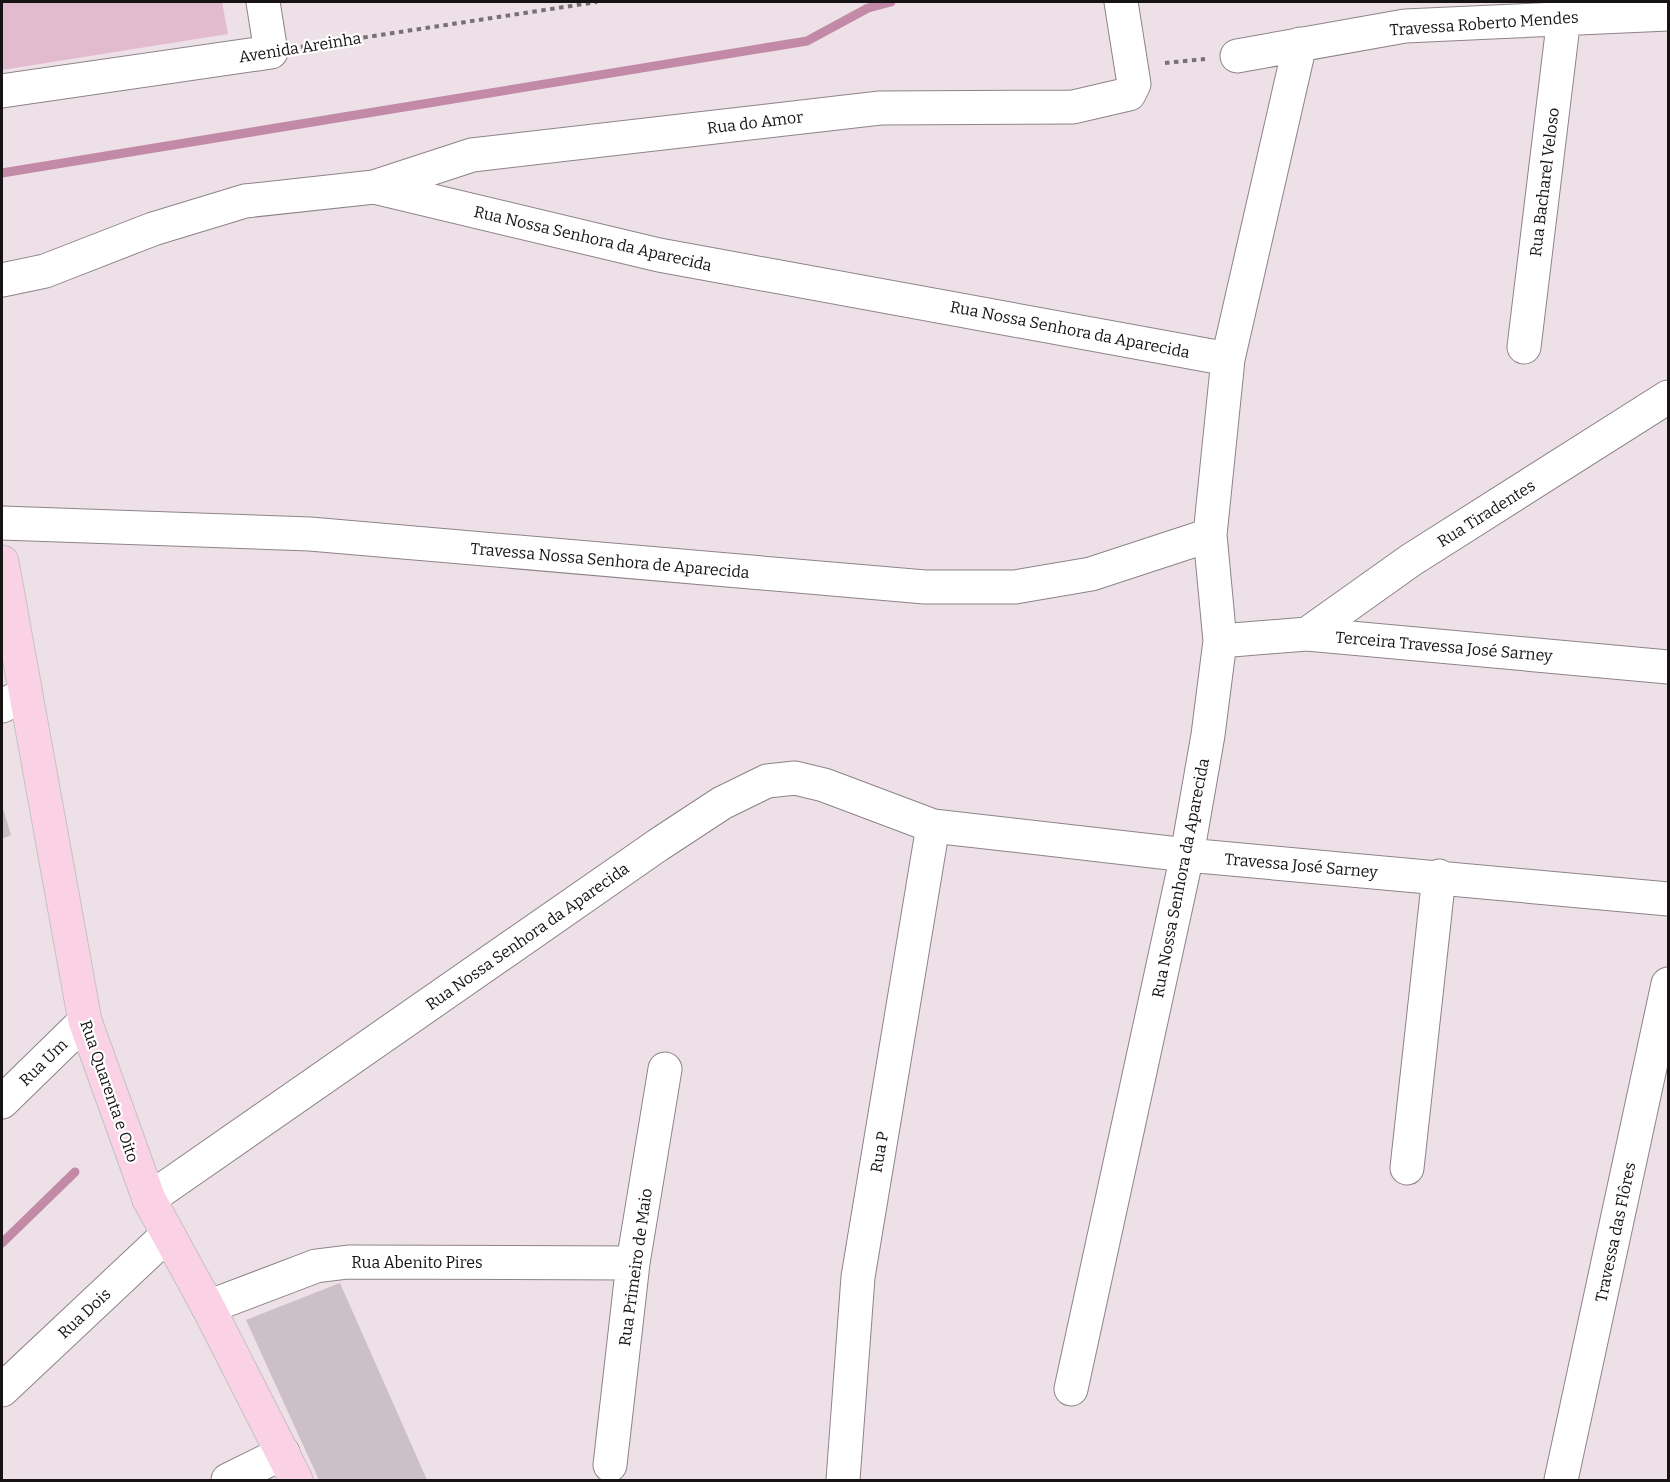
<svg xmlns="http://www.w3.org/2000/svg" width="1670" height="1482" viewBox="0 0 1670 1482" font-family="Bitter,serif">
<rect width="100%" height="100%" fill="#ede1e7"/>
<path fill="#e3bbce" d="M2,2h220l6,32 -226,36z"/>
<g fill="none" stroke-linecap="round" stroke-linejoin="round">
<path stroke="#c38aa7" stroke-width="9" d="M2,173l805,-132 61,-33 23,-6
M2,1243l73,-71"/>
</g>
<path fill="#cbc0c5" d="M2,805l9,30 -9,4z
M340,1283l87,197h-108l-73,-160z"/>
<g fill="none" stroke-linecap="round" stroke-linejoin="round">
<defs>
<path id="minor" d="M1237,56l168,-30 263,-12
M2,91l269,-39 -8,-50
M374,187l98,-32 408,-47 193,-1 56,-13 5,-10 -13,-82
M2,280l43,-9 108,-42 92,-28 129,-14 285,68 569,104
M1524,347l40,-330
M2,523l308,11 615,53h90l76,-13 119,-39
M1307,634l104,-74 257,-163
M1220,641l87,-7 361,33
M2,706l23,-12
M2,1102l83,-81
M1407,1168l32,-292
M149,1199l509,-354 64,-42 45,-22 28,-3 29,7 109,41 254,29 481,44
M208,1307l108,-41 32,-4 285,1
M1071,1389l116,-534 21,-120 12,-94 -10,-106 18,-176 72,-315
M2,1390l165,-155
M610,1465l23,-202 32,-194
M228,1480l55,-27
M843,1480l15,-203 75,-451
M1561,1480l107,-496"/>
<path id="major" d="M2,562l83,459 64,178 59,108 88,173"/>
</defs>
<use href="#minor" stroke="#8d8388" stroke-width="35"/>
<use href="#major" stroke="#c3c2c2" stroke-width="35"/>
<path stroke="#787074" stroke-width="4" stroke-dasharray="4.5 4.5" stroke-linecap="butt" d="M301,47l296,-45
M1165,63l40,-4"/>
<use href="#minor" stroke="#fff" stroke-width="33"/>
<use href="#major" stroke="#fbd1e6" stroke-width="33"/>
</g>
<g text-anchor="middle" stroke-width="4.5" stroke-linejoin="round" paint-order="stroke">
<g font-size="16" fill="#171315" stroke="#fff">
<text transform="translate(1484 23) rotate(-4)" y="6">Travessa Roberto Mendes</text>
<text transform="translate(300 47) rotate(-9)" y="6">Avenida Areinha</text>
<text transform="translate(755 122) rotate(-7)" y="6">Rua do Amor</text>
<text transform="translate(1544 182) rotate(-83)" y="6">Rua Bacharel Veloso</text>
<text transform="translate(593 238) rotate(13)" y="6">Rua Nossa Senhora da Aparecida</text>
<text transform="translate(1070 329) rotate(11)" y="6">Rua Nossa Senhora da Aparecida</text>
<text transform="translate(1486 513) rotate(-32)" y="6">Rua Tiradentes</text>
<text transform="translate(610 560) rotate(5)" y="6">Travessa Nossa Senhora de Aparecida</text>
<text transform="translate(1444 646) rotate(5)" y="6">Terceira Travessa José Sarney</text>
<text transform="translate(1301 865) rotate(5)" y="6">Travessa José Sarney</text>
<text transform="translate(1180 878) rotate(-79)" y="6">Rua Nossa Senhora da Aparecida</text>
<text transform="translate(527 936) rotate(-35)" y="6">Rua Nossa Senhora da Aparecida</text>
<text transform="translate(43 1062) rotate(-44)" y="6">Rua Um</text>
<text transform="translate(110 1091) rotate(71)" y="6">Rua Quarenta e Oito</text>
<text transform="translate(879 1152) rotate(-80)" y="6">Rua P</text>
<text transform="translate(1615 1232) rotate(-78)" y="6">Travessa das Flôres</text>
<text x="417" y="1268">Rua Abenito Pires</text>
<text transform="translate(635 1267) rotate(-82)" y="6">Rua Primeiro de Maio</text>
<text transform="translate(84 1313) rotate(-43)" y="6">Rua Dois</text>
</g>
</g>
<rect width="1670" height="1482" fill="none" stroke="#171315" stroke-width="6"/>
</svg>
